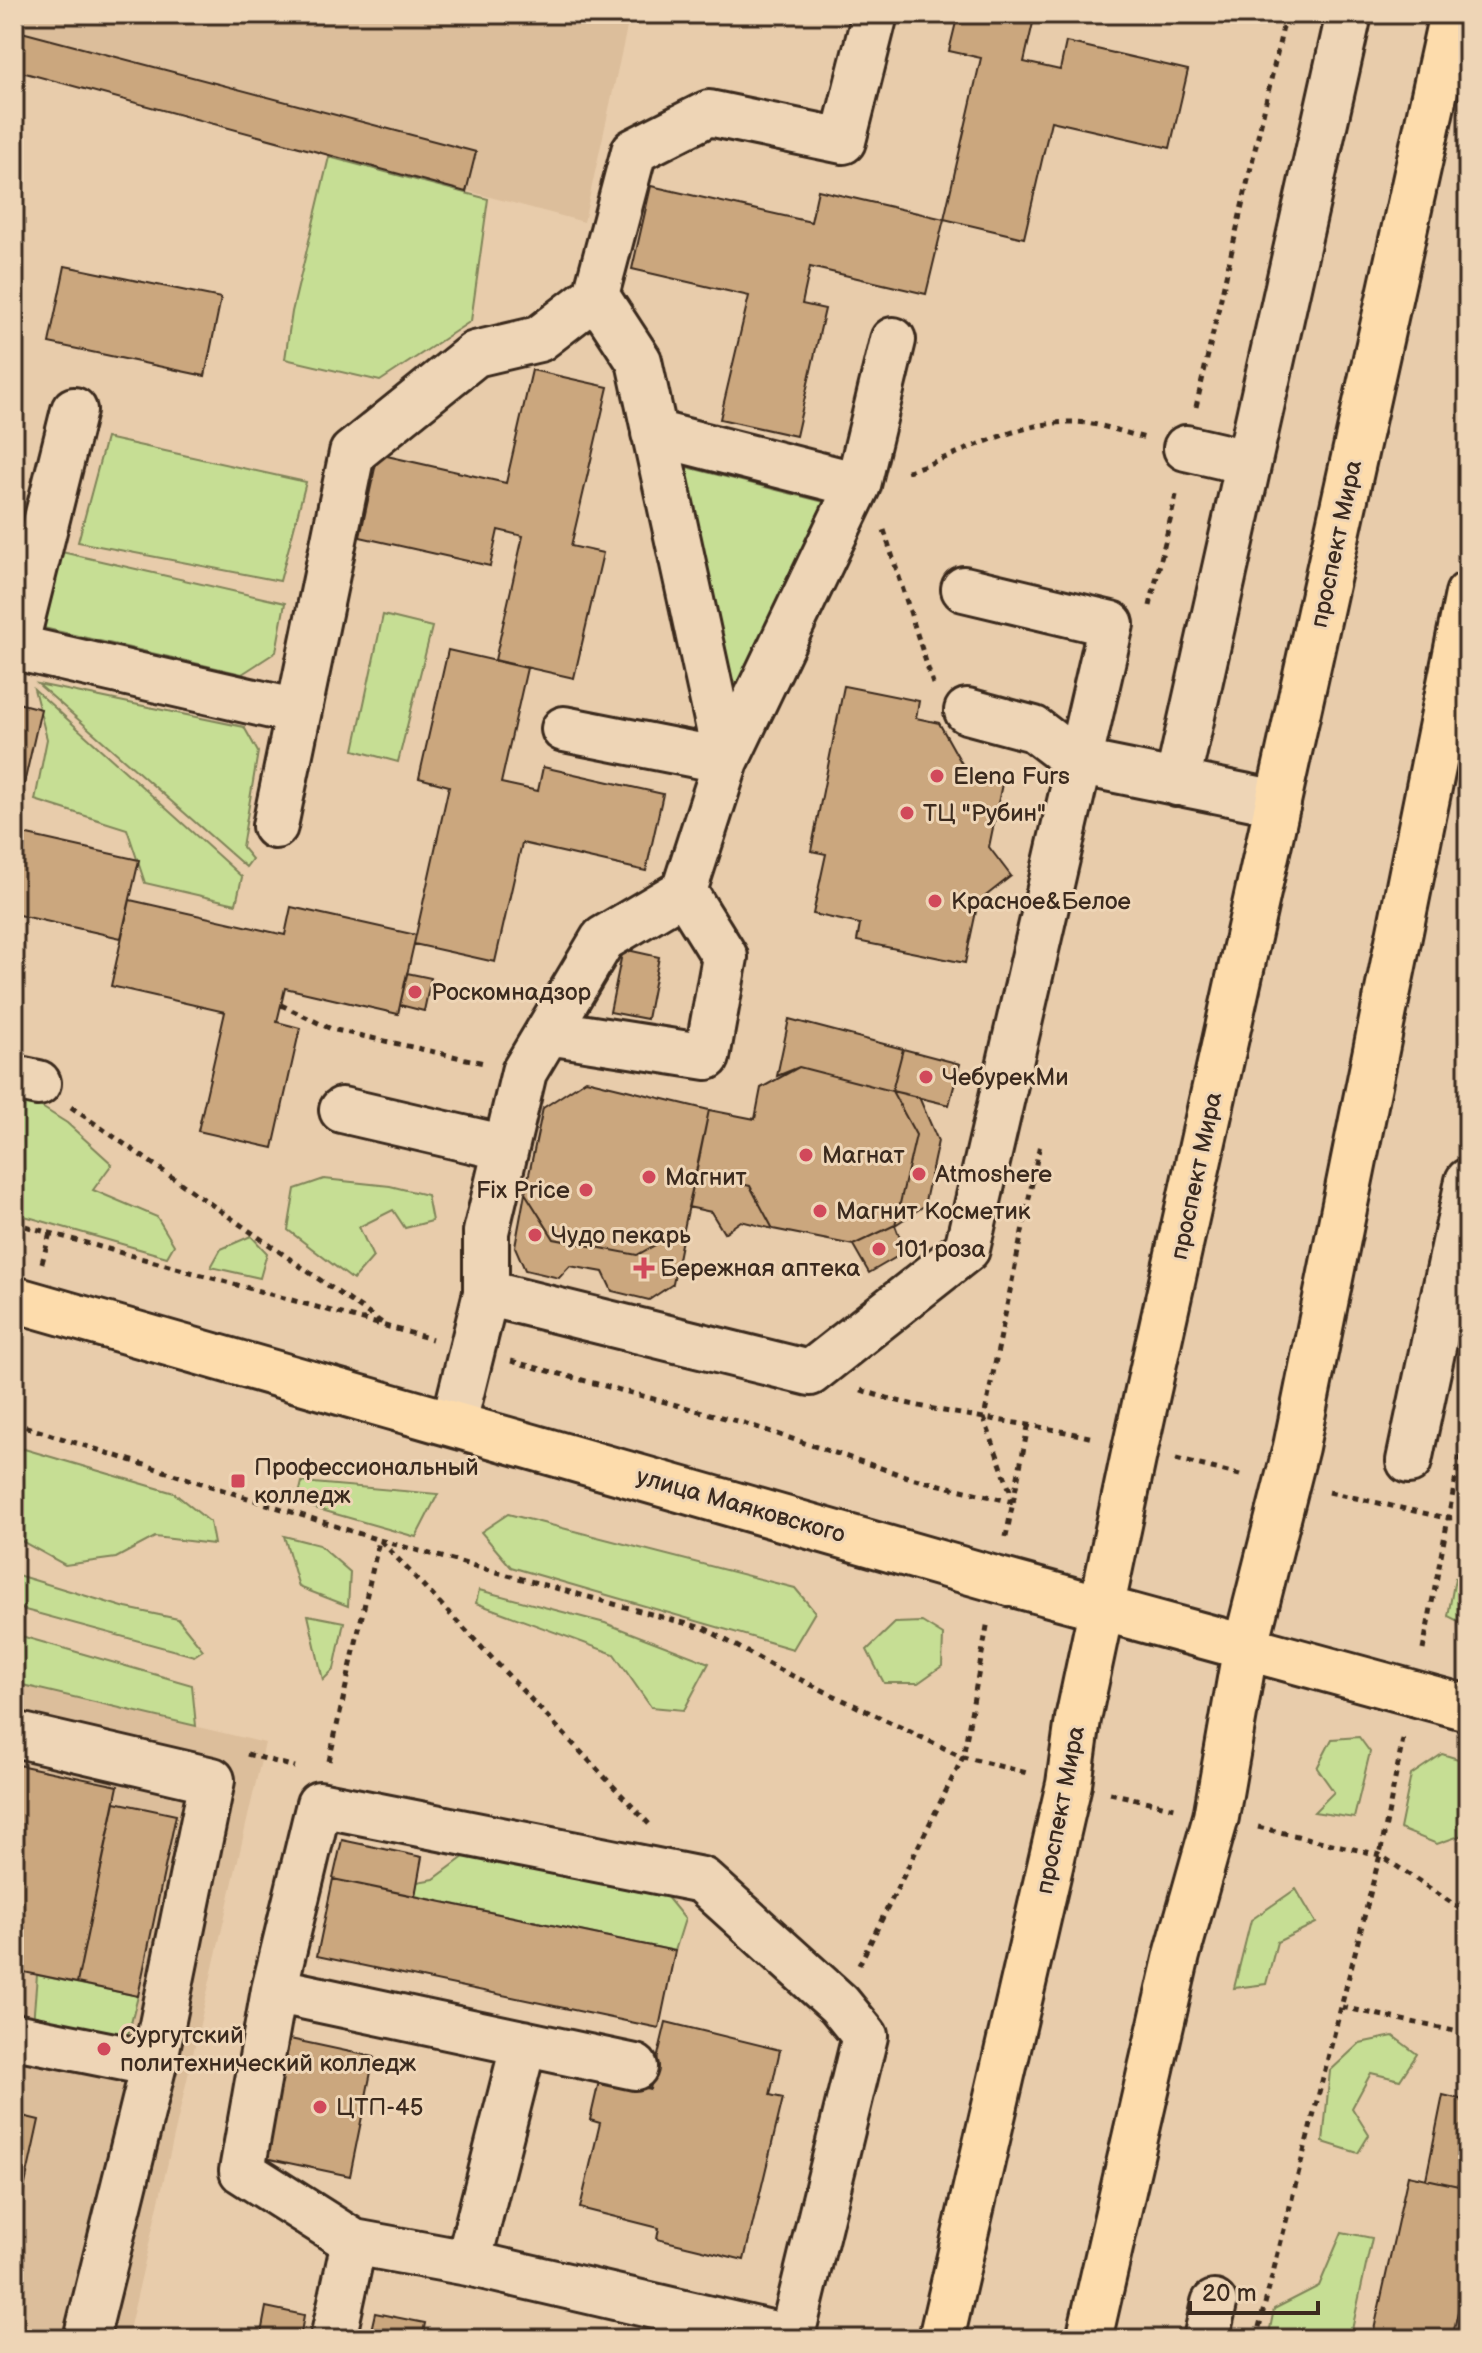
<svg xmlns="http://www.w3.org/2000/svg" width="1482" height="2353" viewBox="0 0 1482 2353" font-family="'Balsamiq Sans',sans-serif">
<rect width="100%" height="100%" fill="#e8ccab"/>
<filter id="ink" filterUnits="userSpaceOnUse"><feTurbulence type="fractalNoise" baseFrequency=".0125" numOctaves="2"/><feDisplacementMap in="SourceGraphic" scale="16" xChannelSelector="R" yChannelSelector="G"/><feConvolveMatrix kernelMatrix="1 2 1 2 8 2 1 2 1" color-interpolation-filters="sRGB"/></filter>
<g filter="url(#ink)">
<path fill="#dcbe9b" d="M14,14h616l-46,208 -570,-152z
M14,1683l251,60 -138,596h-113z"/>
<path fill="#c6de94" stroke="#808459" stroke-width="2" d="M329,157l159,42 -17,122 -91,60 -95,-22 7,-47z
M106,438l200,44 -26,99 -202,-39z
M671,463l165,42 -110,202z
M53,550l232,53 -9,49 -34,22 -207,-48z
M383,615l49,12 -34,135 -44,-12z
M38,684l206,43 14,25 -16,95 10,12 -6,8z
M34,689l208,188 -6,27 -91,-21 -18,-54 -92,-29 12,-61z
M29,1099l38,24 45,41 -19,26 64,27 17,28 -7,12 -153,-44v-92z
M324,1179l66,7 37,9 5,26 -27,7 -12,-18 -34,17 14,30 -20,23 -65,-50 7,-41z
M251,1236l16,17 -7,25 -49,-11 10,-18z
M14,1446l160,47 36,29 4,22 -59,-7 -39,21 -51,7 -51,-28z
M302,1482l136,12 -22,43 -119,-34z
M508,1514l287,74 20,24 -22,37 -282,-82 -30,-35z
M284,1536l35,9 31,27 -2,34 -49,-19z
M14,1574l112,34 52,11 25,31 -9,6 -180,-49z
M1455,1578l13,2v46l-20,-10z
M479,1590l126,33 104,40 -25,47 -33,-3 -37,-53 -138,-51z
M308,1615l36,7 -10,47 -11,11z
M922,1622l21,13 -1,31 -24,17h-34l-17,-33 28,-27z
M14,1634l178,51 4,41 -182,-43z
M1359,1737l11,15 -16,66 -40,-6 20,-20 -17,-24 15,-29z
M1442,1754l26,8v71l-31,11 -37,-15 11,-54z
M465,1856l202,41 18,22 -10,32 -260,-55 2,-14 17,-3z
M1296,1889l20,34 -39,19 -11,42 -32,4 17,-68z
M37,1975l101,21 -11,43 -94,-15z
M1393,2036l24,18 -17,26 -29,-7 -19,35 17,27 -11,18 -35,-11 7,-71 30,-28z
M1342,2232l30,6 -22,101h-82l6,-30 45,-23z"/>
<path fill="#cba77e" stroke="#3b2a1e" stroke-width="2" d="M958,14h77l-11,48 36,8 6,-28 122,28 -18,78 -119,-27 -27,117 -80,-19 37,-161 -32,-7z
M14,30l462,122 -10,40 -452,-122z
M651,186l160,36 7,-32 126,29 -18,75 -116,-27 -8,37 23,5 -29,127 -76,-17 29,-123 -117,-27z
M65,266l156,32 -16,78 -156,-33z
M532,370l76,17 -37,159 32,7 -29,125 -79,-18 28,-124 -25,-6 -8,36 -130,-29 18,-83 128,29z
M448,650l79,18 -26,115 37,8 5,-24 120,27 -17,77 -124,-28 -27,119 -81,-18 35,-158 -30,-8z
M844,686l75,15 -3,17 23,5 27,48 37,8 -14,68 22,29 -33,26 -13,61 -108,-22 3,-17 -47,-10 13,-60 -15,-3z
M14,702l27,7 -27,119z
M14,832l125,28 -18,78 -107,-24z
M130,900l155,35 6,-28 125,28 -18,79 -113,-26 -8,34 23,6 -27,120 -75,-17 27,-119 -114,-26z
M623,949l36,8 -12,62 -37,-7z
M407,973l24,5 -7,33 -24,-6z
M789,1019l114,30 -11,42 -93,-24 -22,9z
M903,1049l57,15 -11,41 -57,-14z
M799,1067l93,24 24,44 -21,90 -42,20 -80,-16 -23,-43 -54,-12 13,-64 46,9 6,-31z
M586,1080l123,30 -25,119 -47,26 -83,-16 -29,-46 18,-85z
M892,1091l27,6 19,44 -14,65 -29,19 21,-90z
M696,1174l54,12 23,43 -32,-8 -17,12 -13,-21 -23,-5z
M525,1193l29,46 83,16 47,-26 -11,55 -24,16 -37,-9 -9,-19 -33,-6 -11,12 -34,-8 -10,-23z
M895,1225l10,27 -36,21 -16,-28z
M14,1764l104,22 -41,197 -63,-13z
M115,1802l61,13 -38,181 -61,-13z
M342,1840l80,17 -7,39 -82,-17z
M333,1879l342,72 -16,77 -342,-72z
M666,2022l114,28 -10,45 13,3 -39,162 -87,-21 2,-11 -79,-20 20,-85 -10,-3 10,-43 50,12z
M290,2039l84,18 -24,119 -85,-18z
M1443,2095l25,6v87l-42,-9z
M14,2114l25,6 -25,115z
M1408,2175l60,13v78l-16,73h-80z
M266,2307l38,8 -4,24h-40z
M375,2313l50,10 -3,15 3,1h-56z"/>
<g fill="none" stroke-linecap="round" stroke-linejoin="round">
<defs>
<path id="minor" d="M654,433l204,52
M1186,448l61,14
M14,647l284,65
M15,647l59,-237
M967,711l67,18 43,33 201,41
M564,729l162,32
M726,761l-87,-400 -43,-66 38,-144 75,-38 134,28 32,-127
M1177,783l172,-769
M275,826l77,-373 123,-99 64,-15 57,-44
M548,1032l159,25 18,-100 -41,-66
M14,1078l24,5
M342,1110l164,38
M486,1293l324,80 157,-124 144,-625 -147,-35
M454,1422l32,-129v-61l38,-160 79,-133 81,-48 42,-130 132,-276 35,-145
M1409,1461l59,-280
M14,1734l198,46 -58,284 -68,275
M274,1990l361,77
M14,2036l140,28
M468,2263l56,-220
M333,2339l21,-97
M791,2339l74,-303 -26,-32 -137,-124 -383,-76 -45,186 -32,181 112,71 114,21 324,75
M1206,2339l8,-36"/>
<path id="major" d="M14,1299l981,280 473,129
M941,2339l128,-555 9,-65 57,-270 317,-1435
M1089,2339l88,-384 39,-138 30,-172 50,-198 172,-853"/>
</defs>
<use href="#minor" stroke="#3b2a1e" stroke-width="50"/>
<use href="#major" stroke="#3b2a1e" stroke-width="50"/>
<path stroke="#3b2a1e" stroke-width="5" stroke-dasharray="6 6" stroke-linecap="butt" d="M1196,407l90,-393
M907,471c55,-16 107,-49 166,-49 23,0 51,11 73,16
M884,530l49,154
M1150,606l27,-115
M281,1005l50,24 153,34
M71,1107l314,218
M14,1223l418,116
M42,1263l8,-30
M511,1361l233,62 167,55 102,24
M14,1373l6,-27
M861,1390c76,26 154,29 232,48
M14,1423l365,117 327,89 68,38 189,90 64,16
M1176,1459l68,17
M1329,1492l117,26 22,-1
M1014,1502l-30,-84 56,-274
M1006,1537l23,-115
M381,1541l268,283
M1423,1650l45,-236
M247,1754l48,13
M329,1761l50,-220
M1110,1793l65,15
M1258,1827l122,28 88,59
M859,1965l104,-208 25,-136
M1342,2007l126,27
M1256,2339l124,-484 24,-121"/>
<use href="#minor" stroke="#eed5b6" stroke-width="44"/>
<use href="#major" stroke="#fddcac" stroke-width="44"/>
</g>
</g>
<g fill="#d1495b" stroke="#eed5b6" stroke-width="3">
<circle cx="937" cy="776" r="8"/>
<circle cx="907" cy="813" r="8"/>
<circle cx="935" cy="901" r="8"/>
<circle cx="415" cy="992" r="8"/>
<circle cx="926" cy="1077" r="8"/>
<circle cx="806" cy="1155" r="8"/>
<circle cx="919" cy="1174" r="8"/>
<circle cx="649" cy="1177" r="8"/>
<circle cx="586" cy="1190" r="8"/>
<circle cx="820" cy="1211" r="8"/>
<circle cx="535" cy="1235" r="8"/>
<circle cx="879" cy="1249" r="8"/>
<path d="M640 1256h8v8h8v8h-8v8h-8v-8h-8v-8h8z"/>
<rect x="230" y="1473" width="16" height="16" rx="4"/>
<circle cx="104" cy="2049" r="8"/>
<circle cx="320" cy="2107" r="8"/>
</g>
<g text-anchor="middle" stroke-width="6" stroke-linejoin="round" paint-order="stroke">
<g font-size="24" fill="#3b2a1e" stroke="#eed5b6">
<text transform="translate(1336 544) rotate(-78)" y="8">проспект Мира</text>
<text transform="translate(1196 1176) rotate(-78)" y="8">проспект Мира</text>
<text transform="translate(741 1505) rotate(16)" y="8">улица Маяковского</text>
<text transform="translate(1060 1810) rotate(-79)" y="8">проспект Мира</text>
</g>
<g font-size="24" fill="#3b2a1e" stroke="#eed5b6" text-anchor="start">
<text x="953" y="784">Elena Furs</text>
<text x="923" y="821">ТЦ "Рубин"</text>
<text x="951" y="909">Красное&amp;Белое</text>
<text x="431" y="1000">Роскомнадзор</text>
<text x="942" y="1085">ЧебурекМи</text>
<text x="822" y="1163">Магнат</text>
<text x="935" y="1182">Atmoshere</text>
<text x="665" y="1185">Магнит</text>
<text x="570" y="1198" text-anchor="end">Fix Price</text>
<text x="836" y="1219">Магнит Косметик</text>
<text x="551" y="1243">Чудо пекарь</text>
<text x="895" y="1257">101 роза</text>
<text x="660" y="1276">Бережная аптека</text>
<text x="254" y="1475">Профессиональный<tspan x="254" dy="28">колледж</tspan></text>
<text x="120" y="2043">Сургутский<tspan x="120" dy="28">политехнический колледж</tspan></text>
<text x="336" y="2115">ЦТП-45</text>
</g>
</g>
<rect width="1482" height="2353" fill="none" stroke="#eed5b6" stroke-width="48"/>
<rect x="24" y="24" width="1434" height="2305" fill="none" stroke="#3b2a1e" stroke-width="3" filter="url(#ink)"/>
<path d="M1190 2301v12h128v-12" fill="none" stroke="#3b2a1e" stroke-width="4"/>
<text x="1202" y="2301" font-size="24" fill="#3b2a1e" stroke="#eed5b6" stroke-width="6" paint-order="stroke">20 m</text>
</svg>
